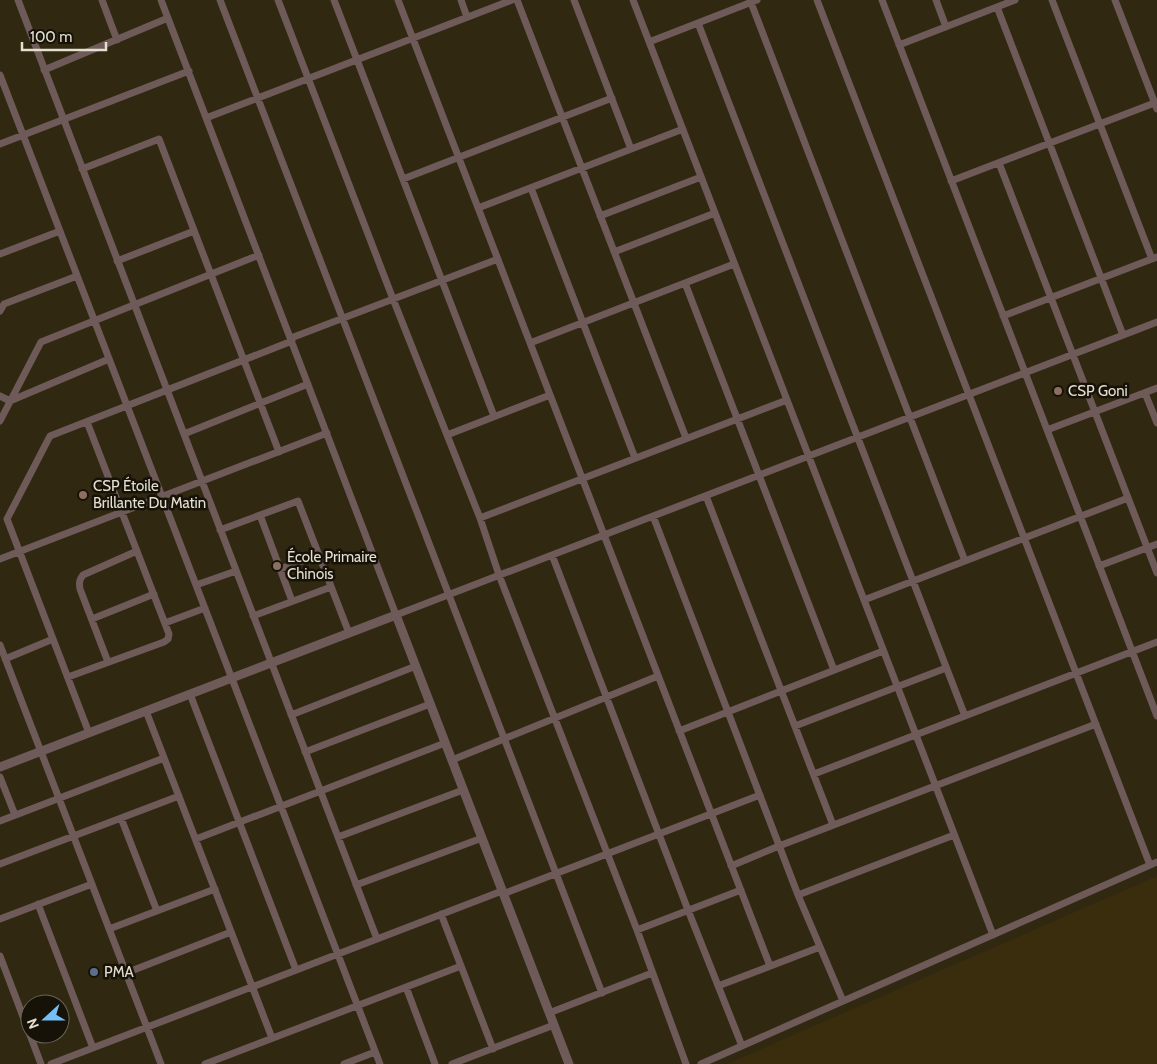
<svg xmlns="http://www.w3.org/2000/svg" width="1157" height="1064" viewBox="0 0 1157 1064" font-family="Cabin,sans-serif">
<rect width="100%" height="100%" fill="#312811"/>
<path fill="#392d0e" d="M1157,876v188h-430z"/>
<g fill="none" stroke-linecap="round" stroke-linejoin="round">
<path stroke="#6e5a58" stroke-width="7" d="M18,0l359,939
M102,0l15,40
M161,0l235,615 761,-293
M220,0l382,993
M278,0l115,299 87,219 19,57 138,355 49,134
M334,0l160,416
M398,0l372,966
M461,0l6,17
M517,0l169,438
M574,0l57,149
M633,0l360,935
M750,0l215,561
M817,0l333,865
M882,0l275,716
M936,0l10,27
M1052,0l100,259
M1115,0l42,109
M997,7l126,328
M698,23l267,693
M649,42l108,-42
M899,45l116,-45
M44,70l124,-52
M0,75l380,989
M206,118l306,-118
M0,144l189,-73
M999,163l158,410
M82,169l77,-30 120,313
M403,179l209,-81
M951,181l206,-79
M531,188l104,270
M478,208l205,-79
M600,216l101,-39
M614,252l101,-39
M0,254l60,-23
M117,261l77,-30
M685,283l149,387
M0,311l4,-7 73,-28
M1003,316l154,-59
M291,338l207,-79
M530,343l204,-79
M1145,393l12,30
M0,396l10,5 99,-42
M0,421l41,-79 218,-87
M1047,430l110,-42
M184,434l124,-50
M447,435l103,-40
M706,496l127,329
M260,515l32,86
M653,516l145,379 45,106
M480,518l307,-118
M220,530l78,-29 51,132
M552,555l136,355 54,136
M0,559l327,-126
M1099,566l58,-22
M280,569l39,-14
M196,585l40,-14
M864,600l264,-102
M253,616l78,-29
M92,619l62,-25
M165,623l40,-15
M0,645l161,419
M5,659l48,-20
M108,662l-28,-73c-1,-6 -1,-9 3,-14l54,-24
M68,677l96,-35 4,-3 1,-5 -82,-212
M190,694l106,276
M146,711l126,327
M291,715l125,-49
M795,726l151,-58
M679,731l204,-80
M89,733l-82,-214 43,-83 242,-95
M305,752l125,-48
M452,760l206,-84
M814,774l343,-132
M0,777l15,38
M121,818l36,93
M0,821l164,-63
M338,837l125,-47
M196,839l249,-96
M0,864l179,-68
M731,866l48,-20 317,-122
M356,885l126,-47
M503,894l257,-99
M798,895l156,-60
M38,904l55,144
M441,914l52,135
M0,919l92,-35
M109,929l106,-40
M637,930l104,-40
M0,956l41,108
M126,973l105,-41
M718,986l102,-39
M406,987l29,77
M549,1013l103,-40
M51,1064l451,-173
M205,1064l256,-98
M344,1064l31,-12
M452,1064l102,-39
M701,1064l456,-202"/>
<path stroke="#6e5a58" stroke-width="9" d="M0,767l396,-152 173,449"/>
</g>
<g fill="#8d6e63" stroke="#161208" stroke-width="2">
<circle cx="1058" cy="391" r="5"/>
<circle cx="83" cy="495" r="5"/>
<circle cx="277" cy="566" r="5"/>
</g>
<circle fill="#5c6f8a" stroke="#161208" stroke-width="2" cx="94" cy="972" r="5"/>
<g text-anchor="middle" stroke-width="5" stroke-linejoin="round" paint-order="stroke">
<g font-size="15" fill="#e5dfd1" stroke="#161208" text-anchor="start">
<text x="1068" y="396">CSP Goni</text>
<text x="93" y="491">CSP Étoile<tspan x="93" dy="17">Brillante Du Matin</tspan></text>
<text x="287" y="562">École Primaire<tspan x="287" dy="17">Chinois</tspan></text>
<text x="104" y="977">PMA</text>
</g>
</g>
<g transform="translate(45 1019) rotate(249)"><circle r="24" fill="#161208" stroke="#696458"/>
<path d="M0-4L9 19L0 12L-9 19Z" fill="#74c0f6"/>
<text y="-8" font-size="14" font-weight="bold" text-anchor="middle" fill="#e5dfd1">N</text>
</g>
<path d="M22 42v8h84v-8" fill="none" stroke="#e5dfd1" stroke-width="2.5"/>
<text x="30" y="42" font-size="15" fill="#e5dfd1" stroke="#161208" stroke-width="4" paint-order="stroke">100 m</text>
</svg>
